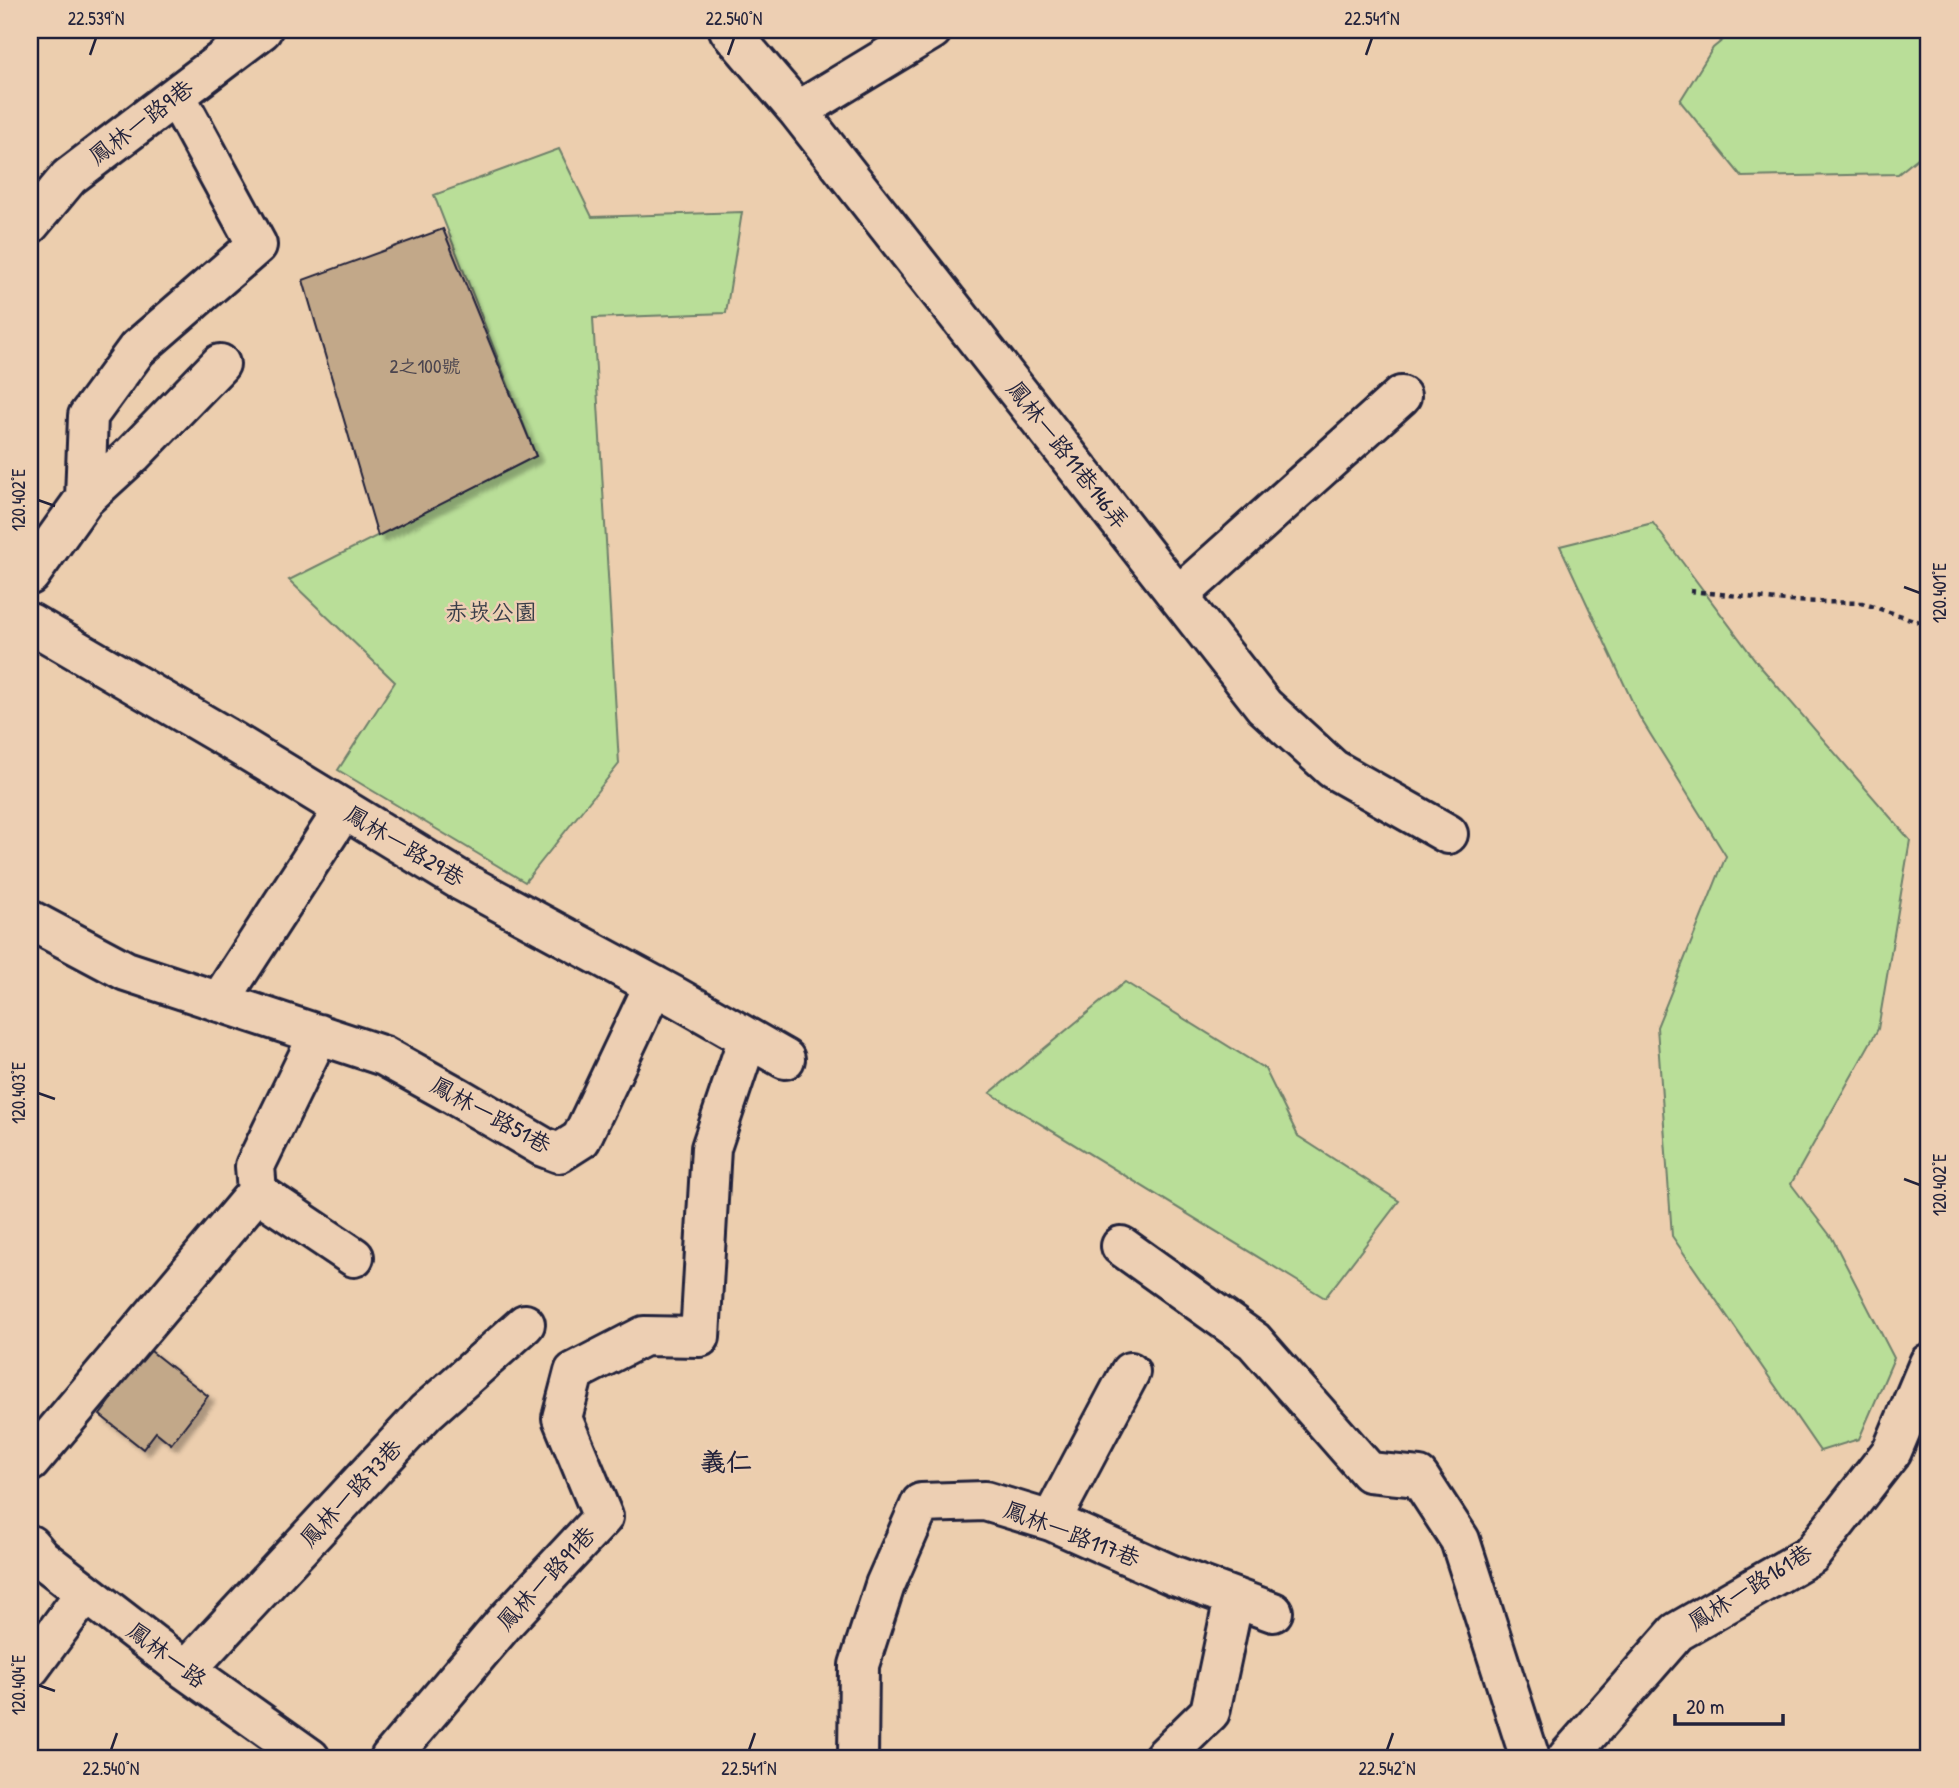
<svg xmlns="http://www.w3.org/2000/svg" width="1959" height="1788" viewBox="0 0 1959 1788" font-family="'Patrick Hand','LXGW WenKai TC',sans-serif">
<defs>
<filter id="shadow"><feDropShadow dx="6" dy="6" stdDeviation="2" flood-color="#0004"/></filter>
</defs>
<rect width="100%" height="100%" fill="#ecceae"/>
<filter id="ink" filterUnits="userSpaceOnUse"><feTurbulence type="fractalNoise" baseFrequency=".0143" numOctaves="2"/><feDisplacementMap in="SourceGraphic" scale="14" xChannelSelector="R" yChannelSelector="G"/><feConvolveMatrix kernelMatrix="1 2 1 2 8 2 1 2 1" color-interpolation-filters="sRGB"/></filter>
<g filter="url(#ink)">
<path fill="#b9de98" stroke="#6e806a" stroke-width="2" d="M1735,30h194v119l-31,25 -156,3 -62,-76 33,-53z
M559,149l33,68 150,-5 -16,101 -133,5 26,446 -94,118 -187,-112 57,-88 -106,-102 247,-124 -102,-261z
M1653,523l106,142 151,175 -32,189 -87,155 41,54 62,120 -35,81 -39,12 -148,-215 -15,-209 69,-171 -87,-140 -79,-170z
M1125,982l140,87 33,67 101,65 -74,97 -335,-205z"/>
<path fill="#c2a889" stroke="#22223b" stroke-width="2" filter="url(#shadow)" d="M443,229l93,227 -158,80 -75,-256z
M142,1344l66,52 -37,48 -15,-12 -13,17 -43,-34 12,-16 -9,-7z"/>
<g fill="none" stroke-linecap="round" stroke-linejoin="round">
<defs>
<path id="minor" d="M729,30l69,81 466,595 69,63 115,65
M798,111l134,-81
M30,224l39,-47 193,-147
M85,498l3,-82 49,-67 120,-104 -81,-149
M30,575l55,-77 48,-44 87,-90
M1178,596l223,-200
M30,623l197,115 236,144 213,115 109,62
M30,920l96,51 258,85 72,40 87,51 16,6 22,-14 73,-154
M219,1002l125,-193
M257,1192l-2,-26 64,-132
M1121,1246l133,95 115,131 50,5 41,63 70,218
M30,1462l227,-270 97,65
M1051,1521l79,-149
M30,1545l11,13 145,112 124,88
M30,1668l55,-75
M186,1670l240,-258 99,-88
M390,1758l115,-136 98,-105 -41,-99 12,-46 70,-36 56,1 11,-189 37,-110
M858,1758l1,-93 26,-80 36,-82 64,-2 66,20 121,54 101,37
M1163,1758l47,-46 24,-114
M1567,1758l110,-126 134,-77 81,-104 37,-88"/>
</defs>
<use href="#minor" stroke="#22223b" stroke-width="44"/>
<path stroke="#22223b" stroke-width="4.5" stroke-dasharray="5 5" stroke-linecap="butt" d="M1690,591l97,10 75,2 67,22"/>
<use href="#minor" stroke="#edcfb3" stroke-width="38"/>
</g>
</g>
<path fill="none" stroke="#22223b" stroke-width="2.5" d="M90,55l6,-17M728,55l6,-17M1366,55l6,-17M38,500l17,6M1904,587l16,6M38,1093l17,6M1904,1179l16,6M38,1685l17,6M111,1750l6,-17M749,1750l6,-17M1387,1750l6,-17"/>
<g text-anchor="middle" stroke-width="5" stroke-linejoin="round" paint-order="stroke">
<g font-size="19" fill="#4a444e">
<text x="425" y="373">2之100號</text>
</g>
<g font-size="23" fill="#22223b" stroke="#edcfb3">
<text transform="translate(141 122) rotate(-37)" y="8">鳳林一路9巷</text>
<text transform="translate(1068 455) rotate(52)" y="8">鳳林一路11巷146弄</text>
<text transform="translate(405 846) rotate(31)" y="8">鳳林一路29巷</text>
<text transform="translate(491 1115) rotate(29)" y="8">鳳林一路51巷</text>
<text transform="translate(351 1493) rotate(-47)" y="8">鳳林一路73巷</text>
<text transform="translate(1072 1534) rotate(21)" y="8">鳳林一路117巷</text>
<text transform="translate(546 1578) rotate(-47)" y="8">鳳林一路91巷</text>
<text transform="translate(1750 1587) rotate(-32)" y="8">鳳林一路161巷</text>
<text transform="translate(167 1655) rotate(37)" y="8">鳳林一路</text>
</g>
<g font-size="23" fill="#393e49" stroke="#edcfb3">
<text x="491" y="620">赤崁公園</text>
</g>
<g font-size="26" font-weight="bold" fill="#22223b" stroke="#edcfb3">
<text x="726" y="1471">義仁</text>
</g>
</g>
<rect width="1959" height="1788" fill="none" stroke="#edcfb3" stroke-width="77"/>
<path d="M1675 1714v10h108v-10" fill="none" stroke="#22223b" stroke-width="3.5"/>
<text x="1686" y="1714" font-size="21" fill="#22223b" stroke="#edcfb3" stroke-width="5" paint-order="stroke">20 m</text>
<rect x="38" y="38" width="1882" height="1712" fill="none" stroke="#22223b" stroke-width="2.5"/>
<g font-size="18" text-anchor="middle" fill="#22223b">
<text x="96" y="25">22.539°N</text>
<text x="734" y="25">22.540°N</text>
<text x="1372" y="25">22.541°N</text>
<text transform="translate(19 500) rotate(-90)" y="6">120.402°E</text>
<text transform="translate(1940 593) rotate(-90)" y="6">120.401°E</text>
<text transform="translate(19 1093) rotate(-90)" y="6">120.403°E</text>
<text transform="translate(1940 1185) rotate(-90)" y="6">120.402°E</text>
<text transform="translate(19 1685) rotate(-90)" y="6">120.404°E</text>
<text x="111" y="1775">22.540°N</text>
<text x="749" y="1775">22.541°N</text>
<text x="1387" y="1775">22.542°N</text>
</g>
</svg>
